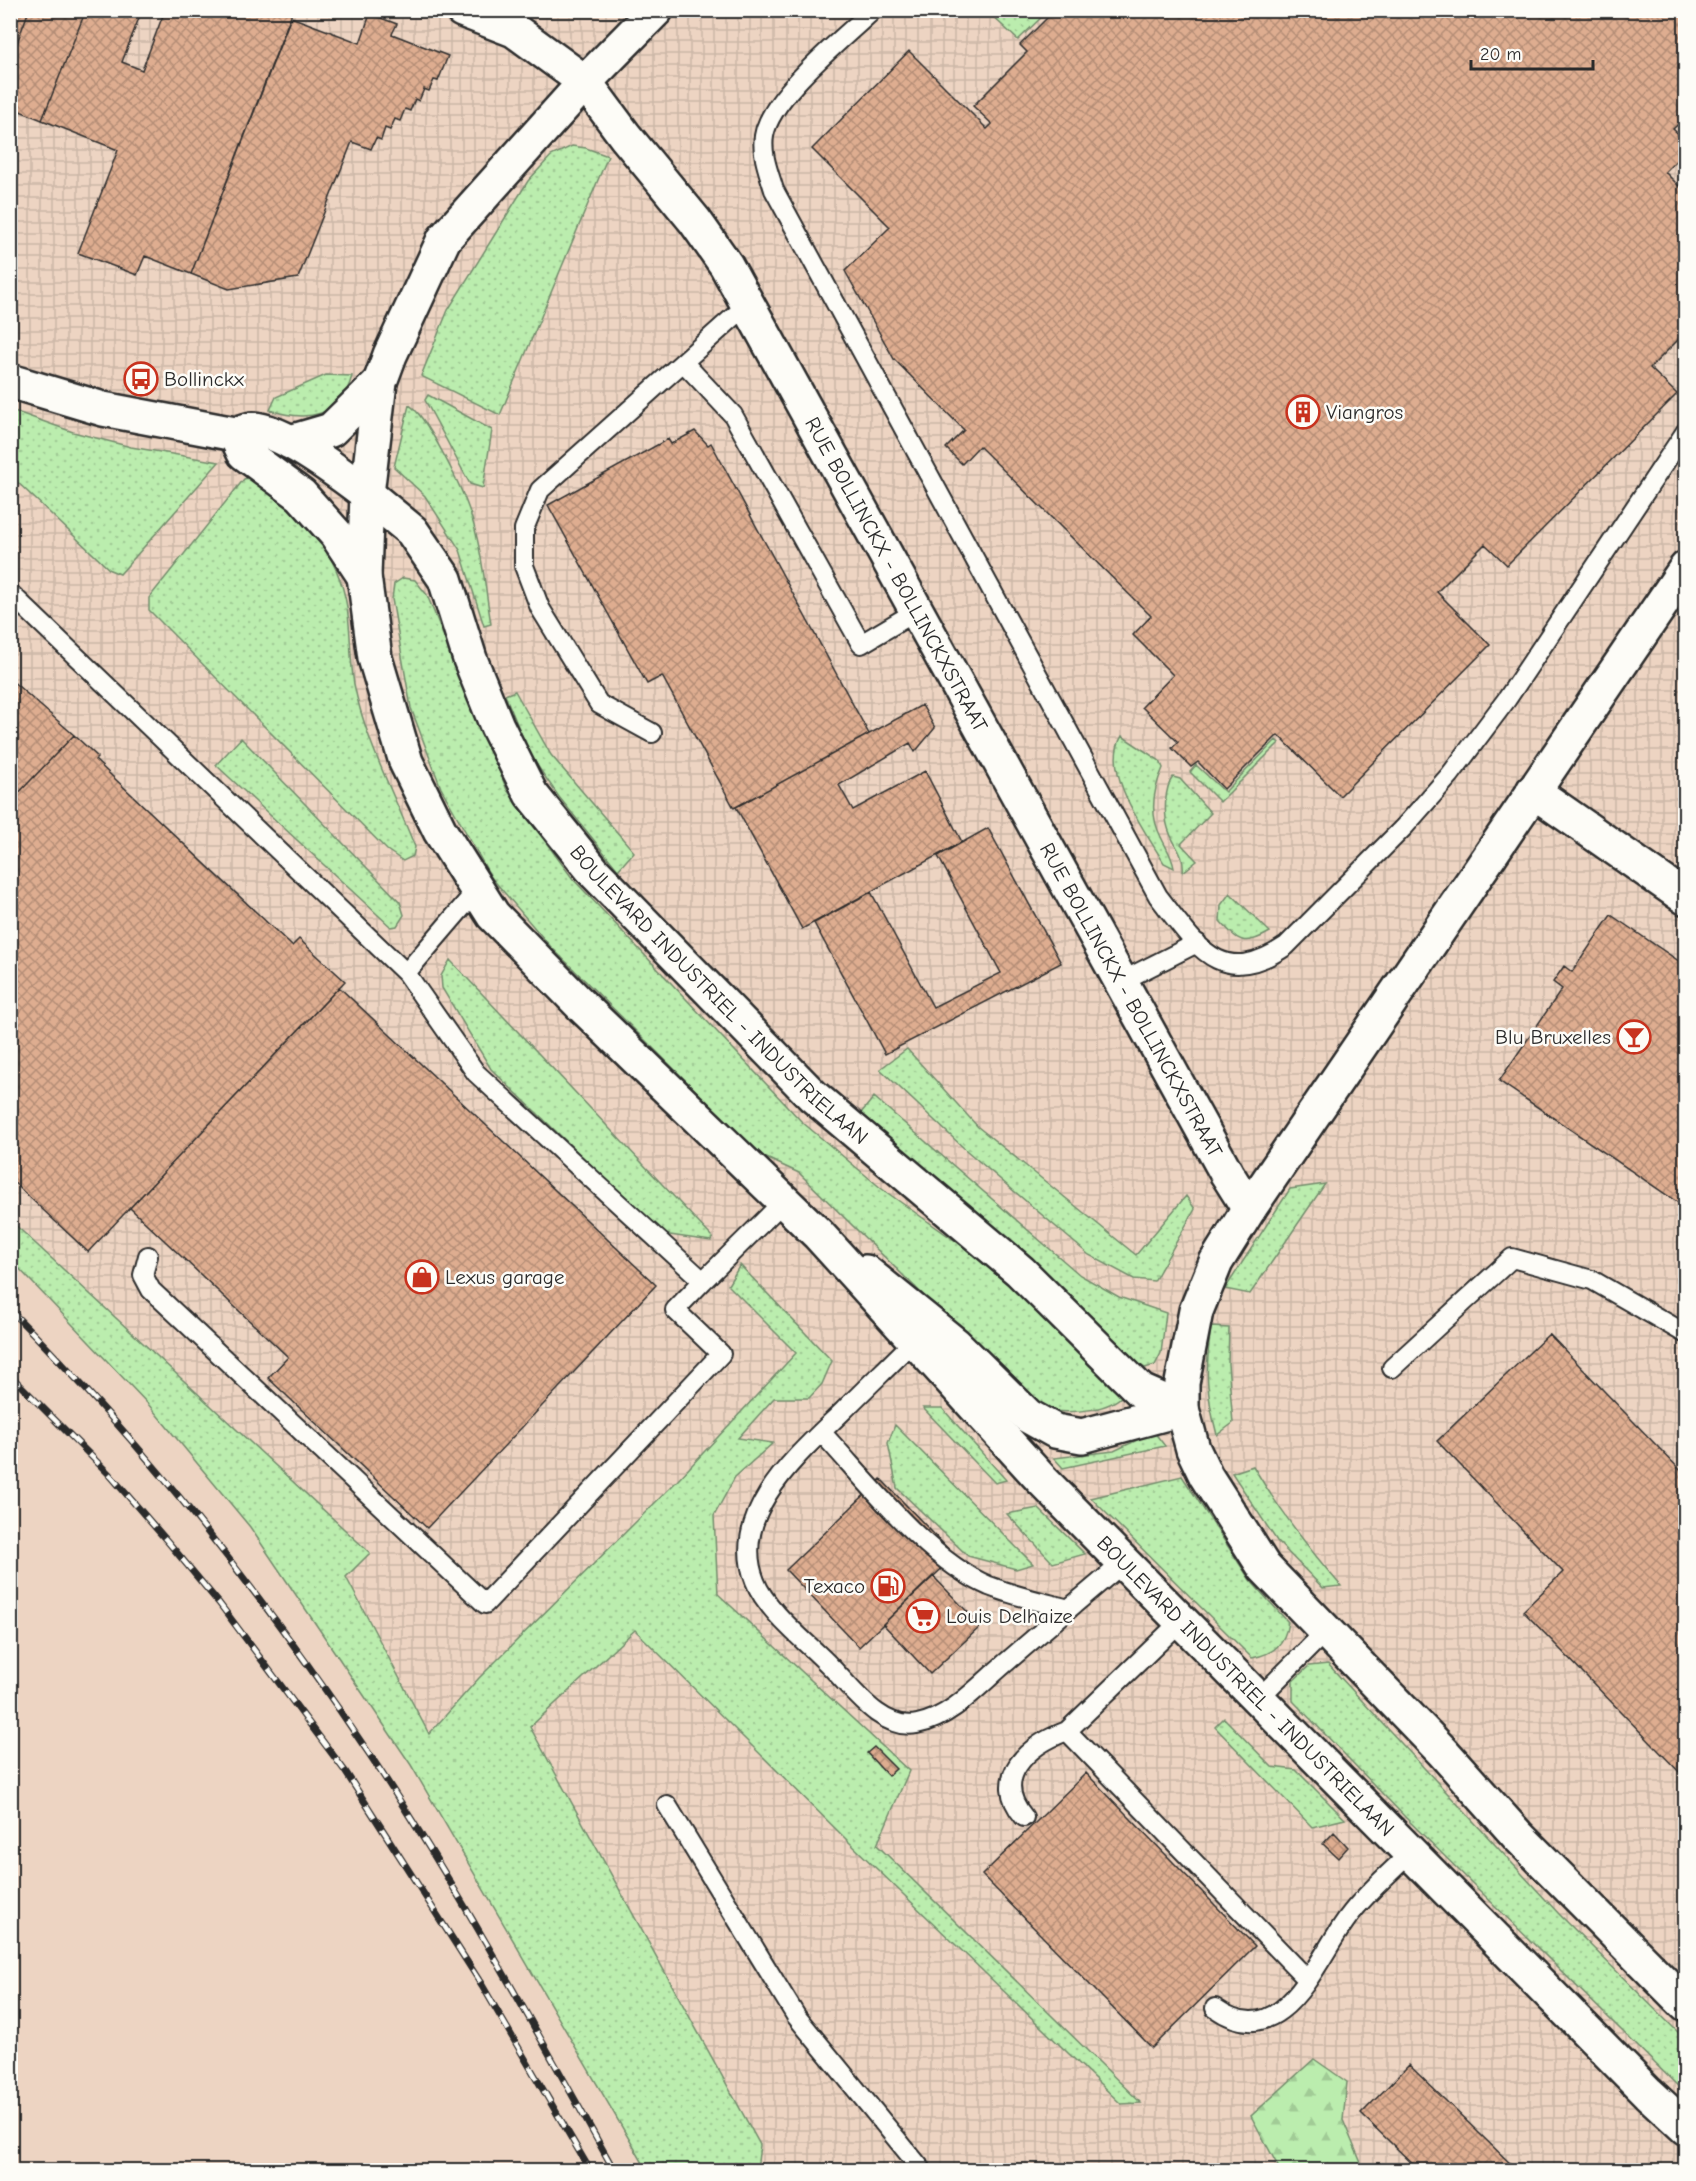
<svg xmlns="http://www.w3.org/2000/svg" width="1696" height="2181" viewBox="0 0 1696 2181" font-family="'Comic Neue',sans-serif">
<defs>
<pattern id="industrial-grid" width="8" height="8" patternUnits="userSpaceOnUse" patternTransform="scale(1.5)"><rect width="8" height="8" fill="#edd4c2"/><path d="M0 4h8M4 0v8" fill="none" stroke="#cbb6a7"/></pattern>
<pattern id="grass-dots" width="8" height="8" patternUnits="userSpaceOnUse" patternTransform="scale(1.5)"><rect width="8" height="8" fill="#bbedae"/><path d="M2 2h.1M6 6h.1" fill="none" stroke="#a1cb96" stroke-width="1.8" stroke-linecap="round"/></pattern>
<pattern id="forest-firs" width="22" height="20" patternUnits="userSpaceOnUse" patternTransform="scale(1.5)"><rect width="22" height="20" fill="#bbedae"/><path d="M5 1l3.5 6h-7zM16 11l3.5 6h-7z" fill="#a1cb96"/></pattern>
<pattern id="building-cross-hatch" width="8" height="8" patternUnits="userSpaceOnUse" patternTransform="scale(1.5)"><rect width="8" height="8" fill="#dead90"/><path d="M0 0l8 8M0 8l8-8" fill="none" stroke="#b48d76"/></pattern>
</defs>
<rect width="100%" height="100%" fill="#f4e4d8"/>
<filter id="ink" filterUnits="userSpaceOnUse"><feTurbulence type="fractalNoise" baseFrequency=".0167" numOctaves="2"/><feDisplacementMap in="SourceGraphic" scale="12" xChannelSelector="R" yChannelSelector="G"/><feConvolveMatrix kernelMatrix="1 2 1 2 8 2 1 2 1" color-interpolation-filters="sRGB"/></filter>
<g filter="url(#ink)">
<path fill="#edd4c2" d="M10,1220l360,333 387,617h-746z"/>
<path fill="url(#industrial-grid)" d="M10,11h1675v2159h-928l3,-25 -230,-418 -102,7 -83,-157 25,-24 -359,-333z"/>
<path fill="url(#grass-dots)" stroke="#738c6c" stroke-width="1.5" d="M987,11h61l-30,29z
M572,146l14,2 22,8 -108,259 -79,-39 27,-66 80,-129 23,-25z
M326,375l26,1c-11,42 -46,46 -82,34l6,-13z
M428,395l64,35 -9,58 -13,-4 -45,-84z
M409,405c17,9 51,80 59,102 13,34 17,80 23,117l-7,2 -24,-76 -35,-54 -31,-29z
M14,411l59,21 58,15 88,15 -99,112 -10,-4 -99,-94v-63z
M252,477c43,35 80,63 93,120 7,28 4,59 9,87 11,56 40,110 61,163l-2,9 -10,5 -16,-11 -238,-240v-12l95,-119z
M403,578l12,2 12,15 80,195 66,89 229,243 80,67 113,80 129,125c-15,17 -50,19 -71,17 -10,-2 -21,-12 -29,-17l-225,-221 -37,-17 -212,-210 -59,-69 -50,-89 -30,-80 -19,-109 2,-15z
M515,691l36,64 83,97 -16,18 -59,-73 -29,-42 -25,-60z
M1122,736l38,25 3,7c-10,22 -14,46 -2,69 5,11 11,19 13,31l-10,-5c-19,-32 -64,-93 -42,-127z
M241,738l159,164 4,13 -7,11 -6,1 -175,-162z
M1276,740l3,3 -59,59 -30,-30 6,-7 29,27z
M1173,777l7,2 31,34 -30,31 16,17 -14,11c2,-19 -10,-26 -15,-44 -4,-13 -4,-40 5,-51z
M1230,893l40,39c-26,15 -31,10 -50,-11l1,-16z
M450,960l263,278 -2,3 -48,-7 -172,-165 -49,-81 -1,-12z
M907,1049l71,78 158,128 50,-59 9,13 -41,72 -20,-2 -45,-24 -122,-104 -87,-82z
M874,1097l206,178 39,22 47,16 -5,40 -6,12 -10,3 -13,-7 -271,-248z
M1325,1184l-75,110 -25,-5 65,-100z
M10,1220l360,333 -24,24 83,157 50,-56 199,-198 118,-127 -68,-68 12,-20 92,96 -10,23 -13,14h-35l-36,40 35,5 -38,34 -21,39 4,78 191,177 -32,74 264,258 -20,1 -270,-260 -216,-214 -105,97 230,418 -3,25h-110l-236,-405 -161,-238 -102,-123 -137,-144z
M1211,1327l18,1 -1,36 5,59 -16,12c-11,-42 -12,-65 -6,-108z
M923,1408h19l64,72 -11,3z
M895,1425l138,139 -17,5 -48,-13 -71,-68 -9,-45z
M1154,1432l11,14 -102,22 -9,-10 60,-7z
M1253,1466c26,44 55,82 88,120l-18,2 -46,-47 -45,-68z
M1182,1476l68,104 38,42c-3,22 -14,32 -36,36l-161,-160z
M1038,1508l47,46 -32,9 -46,-49z
M1328,1664l231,250 126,125v54l-279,-275 -113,-117v-20l16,-15z
M1224,1718l48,49 24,3 49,49 -33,8 -97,-100z"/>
<path fill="url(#forest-firs)" stroke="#738c6c" stroke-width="1.5" d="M1314,2059l33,23 -4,38 21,50h-84l-29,-54z"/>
<path fill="url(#building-cross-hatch)" stroke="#2b2b2b" stroke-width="1.5" d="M10,10h19l-19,52z
M29,10h57l-44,110 -32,-13v-45z
M86,10h56l-20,52 20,8 23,-60h128l-102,264 -46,-18 -8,19 -59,-22 40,-103 -76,-30z
M1055,10h631v107l-13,12 13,12v10l-21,21 21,21v139l-36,36 27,26 -170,171 -22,-21 -48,48 53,53 -150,151 -62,-61 -54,54 -26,-27 -7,5 -19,-19 6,-6 -36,-35 31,-32 -40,-40 18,-19 -172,-170 -17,18 -16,-16 18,-18 -70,-71 -49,-88 45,-44 -78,-78 97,-98 78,78 5,-5 -19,-18 54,-54 -7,-7z
M370,14l27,10 -5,10 56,22 -10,25 -4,-1 -5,11 -5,-2 -5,12 -4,-2 -5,12 -5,-2 -5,12 -5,-2 -5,11 -5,-2 -4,12 -5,-2 -5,11 -19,-7 -54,136 -69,11 -38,-15 100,-257 69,26z
M695,431l13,14 3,-2 158,291 -135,74 -72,-132 -15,8 -99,-179 120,-66 3,5z
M10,679l64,56 -64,67z
M922,705l13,23 -20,24 -5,-9 -71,42 14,25 72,-39 37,71 -160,87 -66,-122z
M74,735l24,22 -3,3 197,186 7,-7 46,42 -257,271 -78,-73v-377z
M988,828l73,135 -176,91 -71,-131 57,-31 62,115 68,-34 -63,-117z
M1611,915l75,51v242l-187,-127 63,-92 -9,-7 11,-16 8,6z
M339,987l317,298 -229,243 -159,-150 20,-21 -158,-149z
M1549,1334l137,142v303l-163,-168 40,-39 -126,-131z
M881,1479l74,77 -96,91 -73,-77z
M933,1576l48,50 -51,48 -47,-50z
M874,1747l22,22 -8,7 -21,-23z
M1086,1773l169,173 -103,102 -170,-173z
M1334,1832l14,15 -10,11 -15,-14z
M1409,2065l108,105h-98l-58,-56z"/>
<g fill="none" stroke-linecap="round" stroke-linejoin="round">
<defs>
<path id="service" d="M873,10c-30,29 -103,86 -109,126 -3,18 5,37 10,54l384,706c39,50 62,94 128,50l118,-119 46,-52 57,-76 179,-268
M683,362l50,53 128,229 54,-32
M10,593l396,380 71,-83
M652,733l-53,-29 -59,-96 -16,-42v-37l16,-39 208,-186
M406,973l70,100 227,208 81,-80
M1120,982l77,-39
M148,1256l-5,19 8,15 334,314 236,-250 -46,-44 28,-29
M914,1341c-23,23 -47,46 -71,70 -43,42 -115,102 -88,170 11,30 53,62 75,85 22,22 51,65 87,58 35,-6 65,-42 92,-64 38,-33 76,-65 114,-97
M1392,1368l120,-110 80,22 94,54
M821,1432c46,49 106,128 168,154 26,10 53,16 80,23
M1181,1621l-114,110 240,248
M1258,1699l68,-68
M667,1805l129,211 126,154
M1024,1817c-34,-40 5,-72 43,-86
M1215,2008c69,48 100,-48 134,-92 17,-23 41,-43 61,-63"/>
<g id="minor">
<path id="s1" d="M462,10l52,20 71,52 40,54 70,85 31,44 501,909 22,35"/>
<path id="s2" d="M367,494l45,37 33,48 25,80 27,67 34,68 63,78 219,224 207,175 121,120 41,18"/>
<path d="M1533,791l153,107"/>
<path d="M866,1272l89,72 73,72 27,15 27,5 100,-27"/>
</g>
<path id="tertiary" d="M10,381l93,28 132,25c5,-1 13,-5 18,-5 31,1 89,46 114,65
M235,434l9,19 57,42 35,39 28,42
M290,442l41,-12 49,-48"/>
<g id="trunk">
<path id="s3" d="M656,10l-71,72 -141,157 -54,116 -10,27 -13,112 -3,82 11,82 31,104 34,69 53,84 89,91 236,228 225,247 605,612 38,35"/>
<path d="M1686,568l-437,641 -33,53 -20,49 -14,72v26l11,40 13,27 58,91 179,185 75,84 168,169"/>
</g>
</defs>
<use href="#service" stroke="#2b2b2b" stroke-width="22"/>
<use href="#minor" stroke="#2b2b2b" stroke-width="38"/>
<use href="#tertiary" stroke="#2b2b2b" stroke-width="38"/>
<use href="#trunk" stroke="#2b2b2b" stroke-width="38"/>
<use href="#service" stroke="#fdfcf7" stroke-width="18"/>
<use href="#minor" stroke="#fdfcf7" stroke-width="33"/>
<use href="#tertiary" stroke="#fdfcf7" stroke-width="33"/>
<use href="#trunk" stroke="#fdfcf7" stroke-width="33"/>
<defs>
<path id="rail" d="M10,1310c135,135 254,286 360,445 89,134 166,275 244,415
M10,1375l99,99 59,68 51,61 126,168 137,214 108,185"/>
</defs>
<use href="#rail" stroke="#2b2b2b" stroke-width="7"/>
<use href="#rail" stroke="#fdfcf7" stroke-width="4.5" stroke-dasharray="14" stroke-linecap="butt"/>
</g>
</g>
<defs>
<symbol id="bus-ring" viewBox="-11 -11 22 22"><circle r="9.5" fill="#fdfcf7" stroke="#c8321e" stroke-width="1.5"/><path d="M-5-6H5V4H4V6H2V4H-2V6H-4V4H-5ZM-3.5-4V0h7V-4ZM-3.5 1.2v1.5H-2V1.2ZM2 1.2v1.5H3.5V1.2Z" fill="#c8321e"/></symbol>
<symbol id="building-ring" viewBox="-11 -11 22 22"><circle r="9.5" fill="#fdfcf7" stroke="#c8321e" stroke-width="1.5"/><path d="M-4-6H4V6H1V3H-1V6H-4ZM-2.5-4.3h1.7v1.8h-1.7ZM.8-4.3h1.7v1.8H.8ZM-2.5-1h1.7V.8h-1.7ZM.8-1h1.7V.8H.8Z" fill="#c8321e"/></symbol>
<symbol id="bar-ring" viewBox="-11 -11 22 22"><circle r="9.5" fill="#fdfcf7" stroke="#c8321e" stroke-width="1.5"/><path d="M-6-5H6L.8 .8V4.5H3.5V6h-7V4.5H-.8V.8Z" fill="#c8321e"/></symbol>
<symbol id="shop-ring" viewBox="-11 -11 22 22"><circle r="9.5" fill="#fdfcf7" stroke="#c8321e" stroke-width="1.5"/><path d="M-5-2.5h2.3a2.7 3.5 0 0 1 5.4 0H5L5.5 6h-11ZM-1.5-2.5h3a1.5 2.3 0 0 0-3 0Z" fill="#c8321e"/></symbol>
<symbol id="fuel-ring" viewBox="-11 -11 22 22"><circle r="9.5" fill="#fdfcf7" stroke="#c8321e" stroke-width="1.5"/><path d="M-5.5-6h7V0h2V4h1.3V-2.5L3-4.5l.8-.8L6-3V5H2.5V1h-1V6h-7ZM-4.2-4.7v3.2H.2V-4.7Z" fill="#c8321e"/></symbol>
<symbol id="supermarket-ring" viewBox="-11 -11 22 22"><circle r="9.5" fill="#fdfcf7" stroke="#c8321e" stroke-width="1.5"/><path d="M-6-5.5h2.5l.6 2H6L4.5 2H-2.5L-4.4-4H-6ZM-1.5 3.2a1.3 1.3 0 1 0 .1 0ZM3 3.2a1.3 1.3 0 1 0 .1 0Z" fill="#c8321e"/></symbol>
</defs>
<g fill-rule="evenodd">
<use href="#bus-ring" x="122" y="360" width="38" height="38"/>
<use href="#building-ring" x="1284" y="393" width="38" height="38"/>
<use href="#bar-ring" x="1615" y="1018" width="38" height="38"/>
<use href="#shop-ring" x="403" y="1258" width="38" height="38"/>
<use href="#fuel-ring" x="869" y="1567" width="38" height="38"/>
<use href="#supermarket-ring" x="904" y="1597" width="38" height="38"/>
</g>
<g text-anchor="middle" stroke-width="5" stroke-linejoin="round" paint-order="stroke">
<g font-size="21" fill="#2b2b2b" stroke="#fdfcf7" text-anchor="start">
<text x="164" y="386">Bollinckx</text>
<text x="1326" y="419">Viangros</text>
<text x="1611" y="1044" text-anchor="end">Blu Bruxelles</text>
<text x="445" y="1284">Lexus garage</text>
<text x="865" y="1593" text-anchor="end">Texaco</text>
<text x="946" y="1623">Louis Delhaize</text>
</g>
<g font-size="21" fill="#2b2b2b" stroke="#fdfcf7">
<text dy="7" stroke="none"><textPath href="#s1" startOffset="728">RUE BOLLINCKX - BOLLINCKXSTRAAT</textPath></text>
<text dy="7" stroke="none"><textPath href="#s2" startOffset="624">BOULEVARD INDUSTRIEL - INDUSTRIELAAN</textPath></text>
<text dy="7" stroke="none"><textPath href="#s1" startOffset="1214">RUE BOLLINCKX - BOLLINCKXSTRAAT</textPath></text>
<text dy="7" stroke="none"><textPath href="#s3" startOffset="2109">BOULEVARD INDUSTRIEL - INDUSTRIELAAN</textPath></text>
</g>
</g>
<rect width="1696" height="2181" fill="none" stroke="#fdfcf7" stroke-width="36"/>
<rect x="18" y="18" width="1660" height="2145" fill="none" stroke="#2b2b2b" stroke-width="2" filter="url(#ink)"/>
<path d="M1471 60v9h122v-9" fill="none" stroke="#2b2b2b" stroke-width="3"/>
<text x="1480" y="60" font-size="18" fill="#2b2b2b" stroke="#fdfcf7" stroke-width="4.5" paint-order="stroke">20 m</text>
</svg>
